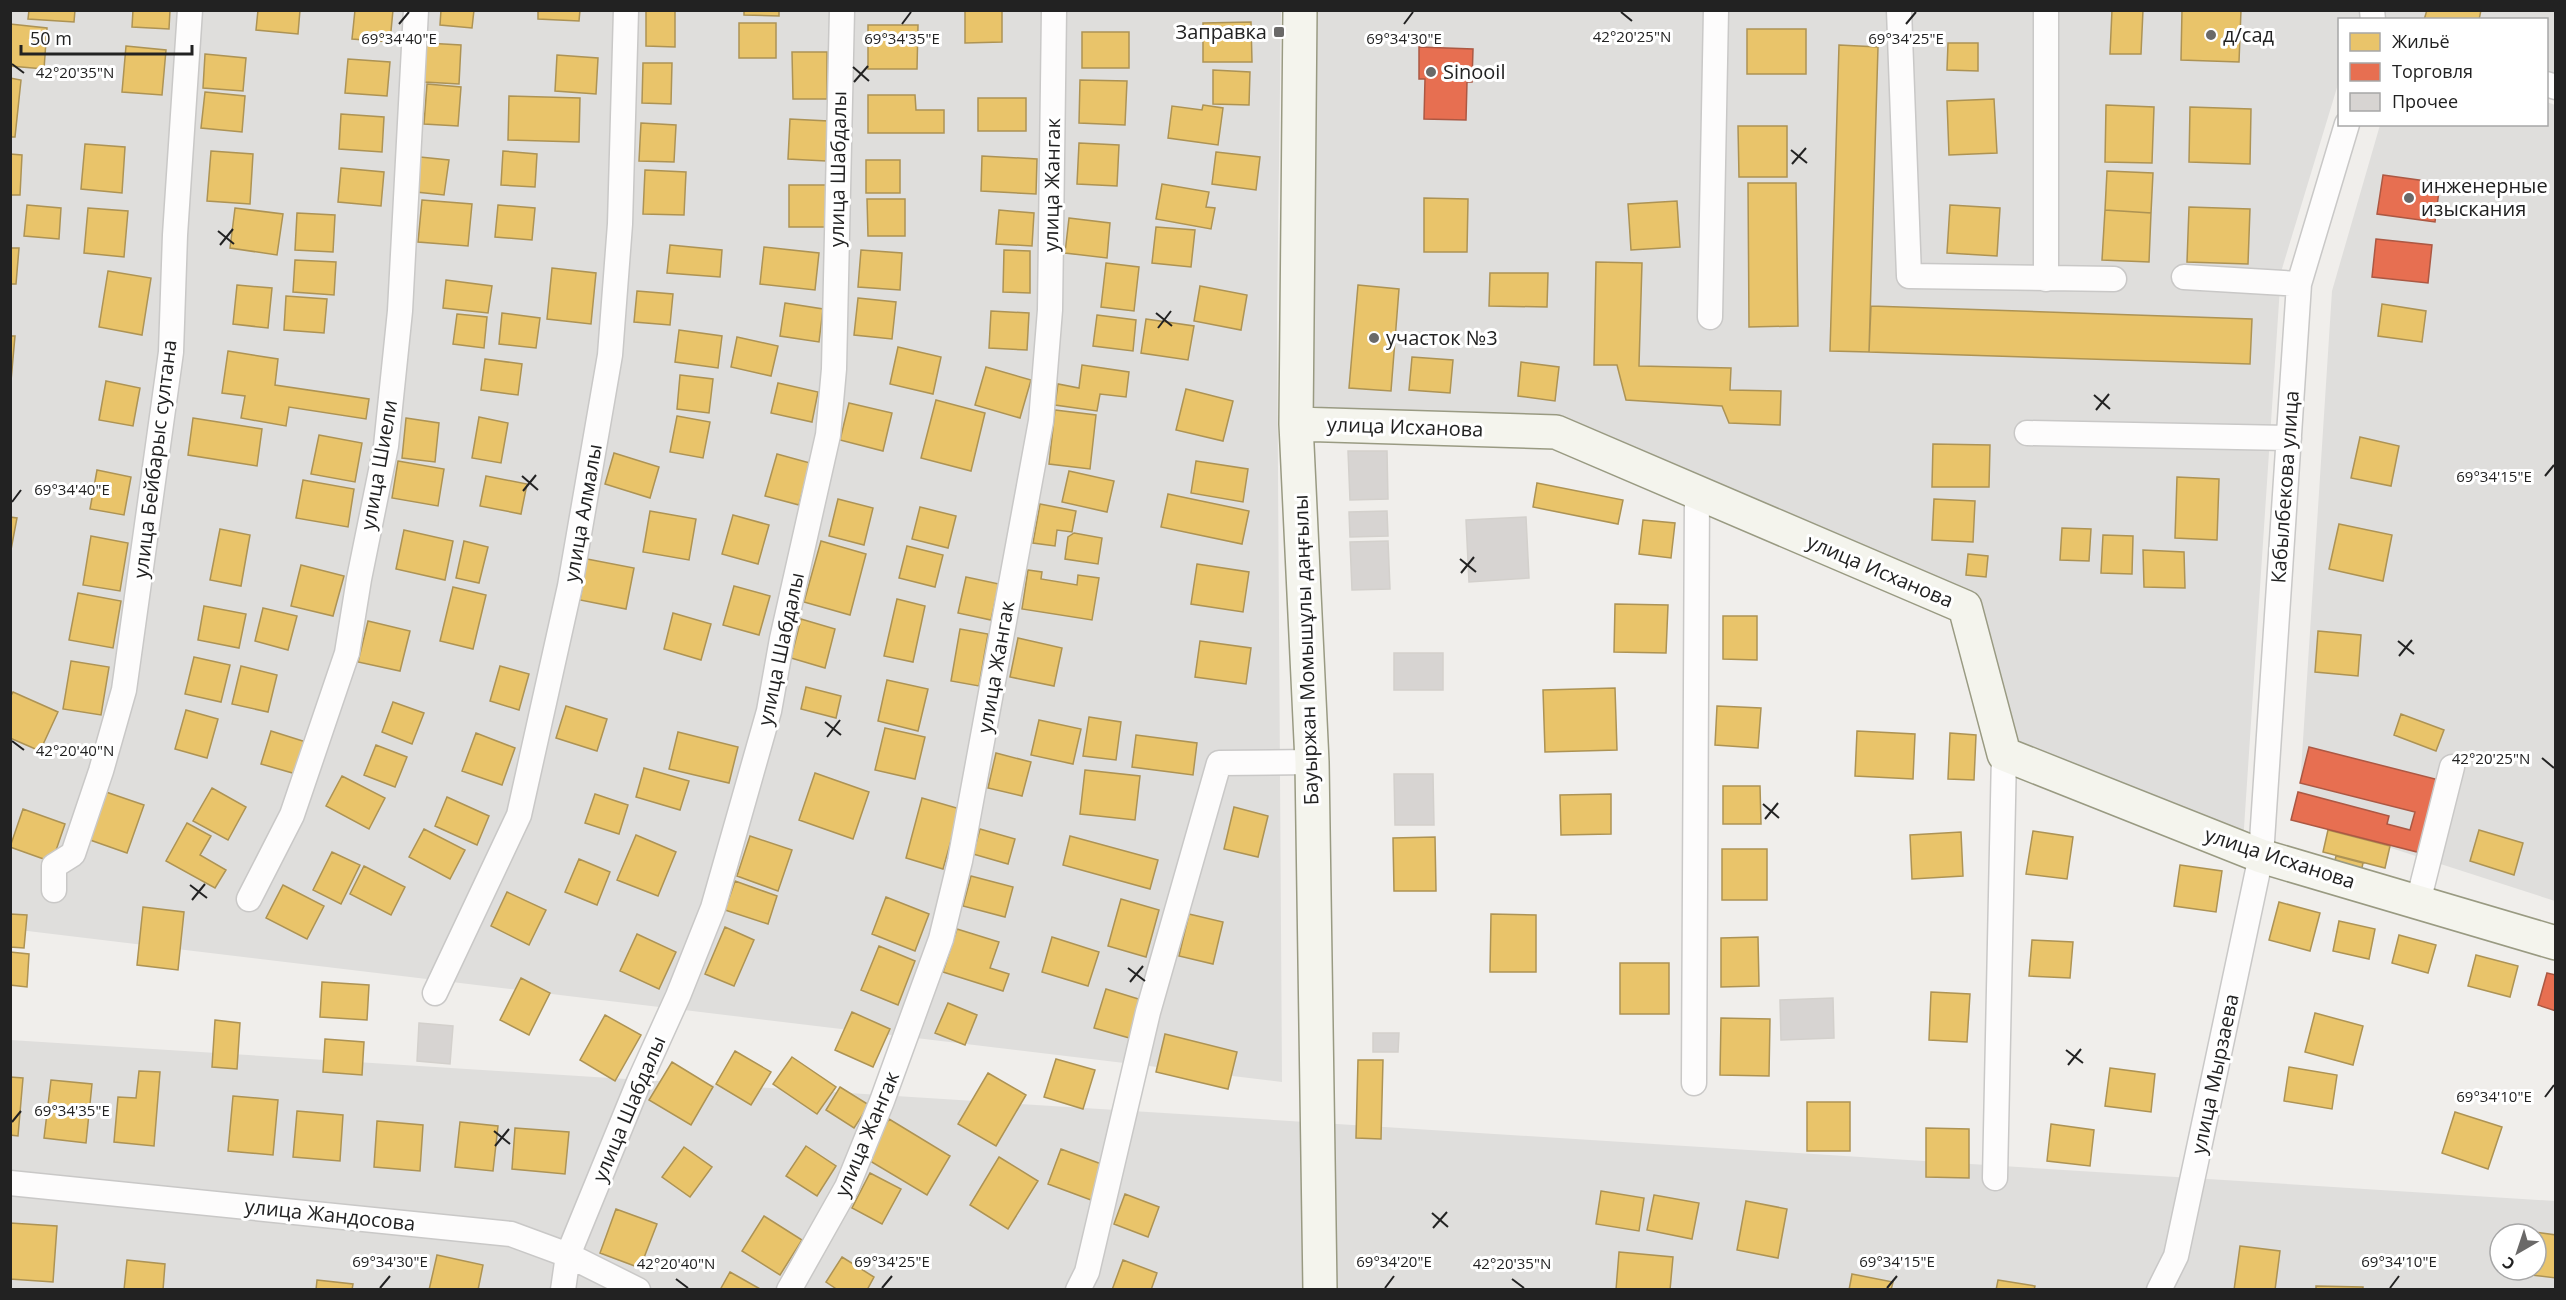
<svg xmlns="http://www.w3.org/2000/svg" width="2566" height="1300" viewBox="0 0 2566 1300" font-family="'Open Sans',sans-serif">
<rect width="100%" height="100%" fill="#f0eeeb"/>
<path fill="#dfdedc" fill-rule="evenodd" d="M11,11h1270l-4,306 5,765 -1271,-153z
M1300,11h1255v63l-8,-2 -1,-52h-206l-1,61 -58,191 -38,571 -239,-89 -40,-148 -408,-174 -259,-8z
M2547,102l8,3v796l-257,-83 34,-527 48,-166 166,-1z
M10,1040l2545,161v88h-2544zM2500,1234h36v36h-36z"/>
<path fill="#e9c46a" stroke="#ad9354" stroke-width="1.5" d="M29,10h46l-1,12 -46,-3z
M133,10h37l-1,19 -37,-2z
M258,10h42l-2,24 -42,-4z
M355,10h38l-3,32 -38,-3z
M441,10h33l-2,18 -32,-3z
M538,10h42l-1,11 -41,-2z
M646,10h29v37l-29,-1z
M744,10h35v6l-35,-1z
M965,10h37v32l-37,1z
M2112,10h31l-2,44h-31z
M2182,10h59l-2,52 -58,-2z
M2427,10h54l-2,10h-55z
M1251,22l1,40h-49v-39z
M739,23h37v35h-37z
M10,24l37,4 -3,41 -34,-3z
M868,25h50l-1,44h-49z
M1747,29h59v45h-59z
M1082,32h47v36h-47z
M426,43l35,2 -2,39 -35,-2z
M1948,43h30v28l-31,-1z
M1839,45l39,2 -9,305 -39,-1z
M126,46l40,4 -4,45 -40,-3z
M792,52h35v47h-34z
M205,54l41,4 -3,33 -40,-3z
M557,55l41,3 -2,36 -41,-3z
M348,59l42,3 -3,34 -42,-3z
M643,63h29l-1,41 -29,-1z
M1213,70l37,2 -1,33 -36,-1z
M10,78l11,2 -6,57h-5z
M1080,80l47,1 -2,44 -46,-2z
M427,84l34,3 -3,39 -34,-2z
M205,92l40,4 -3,36 -41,-4z
M868,95h47l1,15h28v23h-76z
M509,96l71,2 -1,44 -71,-2z
M978,98h48v33h-48z
M1994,99l3,54 -48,2 -2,-54z
M1203,105l20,3 -5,37 -50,-7 4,-32 30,4z
M2106,105l48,2 -2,56 -47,-1z
M2190,107l61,2 -1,55 -61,-2z
M341,114l43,3 -2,35 -43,-3z
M790,119l38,2 -2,40 -38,-2z
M641,123l35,2 -2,37 -35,-1z
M1738,126h49v51h-48z
M1079,143l40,2 -2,41 -40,-2z
M85,144l40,3 -3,46 -41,-4z
M211,151l42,3 -3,50 -43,-3z
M503,151l34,3 -2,33 -34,-2z
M1216,152l44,5 -4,33 -44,-6z
M10,154l12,1 -2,40h-10z
M982,156l55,3 -1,35 -55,-3z
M420,157l29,3 -5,35 -28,-3z
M866,160h34v33h-34z
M341,168l43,4 -3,34 -43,-4z
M645,170l41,2 -2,43 -41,-1z
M2107,171l46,2 -2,40 -46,-3z
M1748,183h48l2,143 -49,1z
M1162,184l47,8 -3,15 9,1 -4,21 -55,-10z
M789,185h37l-1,42h-36z
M1424,198l44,1 -1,53h-43z
M867,199h38v37h-37z
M422,200l50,4 -4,42 -50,-4z
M1677,201l3,46 -49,3 -3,-46z
M27,205l34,3 -2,31 -35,-3z
M498,205l37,3 -3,32 -37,-3z
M1950,205l50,3 -3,48 -50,-3z
M2189,207l61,2 -2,55 -61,-2z
M88,208l40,3 -4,46 -40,-4z
M235,208l48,6 -6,41 -47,-7z
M999,210l35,3 -2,33 -36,-2z
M2105,210l46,3 -2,49 -47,-2z
M297,213l38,2 -2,37 -38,-2z
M1069,218l41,5 -3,35 -42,-5z
M1156,227l39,3 -4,37 -39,-4z
M670,245l52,5 -2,27 -53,-4z
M764,247l55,6 -4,37 -55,-6z
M10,248h9l-3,36h-6z
M861,250l41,3 -2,37 -42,-3z
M1004,250l26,1v42l-27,-1z
M295,260l41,2 -2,33 -41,-3z
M1596,262l46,1 -3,103 92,2 -1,22 51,1 -1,34 -51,-2 -7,-17 -96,-6 -9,-35h-23z
M1106,263l33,4 -5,44 -33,-4z
M552,268l44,5 -5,51 -44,-5z
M108,271l43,7 -9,57 -43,-8z
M1490,273h58l-1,34 -58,-1z
M446,280l46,6 -4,27 -45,-5z
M237,285l35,3 -4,40 -35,-4z
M1358,285l41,4 -8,102 -42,-3z
M1200,286l47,9 -6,35 -47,-9z
M637,291l36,3 -3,31 -36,-3z
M286,296l41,3 -3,34 -40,-3z
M858,298l38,4 -4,37 -38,-4z
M785,303l38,6 -4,33 -39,-6z
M2382,304l44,7 -4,31 -44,-6z
M1871,306l381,13 -2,45 -381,-12z
M991,311l38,2 -2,37 -38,-2z
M502,313l38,5 -4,30 -37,-4z
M457,314l30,3 -3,31 -31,-4z
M1097,315l39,5 -3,31 -40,-5z
M1146,319l48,7 -6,34 -47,-7z
M679,330l43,6 -4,32 -43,-6z
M10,336h5l-4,45h-1z
M737,337l41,9 -7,30 -40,-9z
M898,347l43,10 -8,37 -43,-10z
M228,351l50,8 -3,26 94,14 -3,20 -77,-12 -3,19 -45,-8 4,-22 -23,-3z
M1412,357l41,3 -3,33 -41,-3z
M485,359l37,5 -4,31 -37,-5z
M1521,362l38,5 -4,34 -37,-5z
M1082,365l47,7 -3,25 -26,-3 -3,17 -42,-6 3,-21 21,4z
M986,367l45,13 -11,38 -45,-13z
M680,375l33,4 -4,34 -32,-4z
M106,381l34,7 -7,38 -34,-6z
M778,383l40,9 -6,30 -41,-9z
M1186,389l47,12 -10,40 -47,-11z
M936,400l49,13 -14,58 -50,-13z
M849,403l43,10 -9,38 -43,-11z
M1055,410l41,5 -6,54 -41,-5z
M677,416l33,6 -7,36 -33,-6z
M479,417l29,6 -7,40 -29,-5z
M193,418l69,11 -5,37 -69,-11z
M406,418l33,5 -4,39 -33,-4z
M319,435l43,8 -7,39 -44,-8z
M2360,437l39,9 -8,40 -40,-8z
M1933,444l57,1 -1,42h-57z
M614,453l45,14 -9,31 -45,-14z
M777,454l33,9 -11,42 -34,-9z
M398,461l46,8 -6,37 -46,-8z
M1196,461l52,8 -5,33 -52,-9z
M97,470l34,7 -7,38 -34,-6z
M1069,471l45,10 -7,31 -45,-10z
M486,476l41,8 -6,30 -41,-8z
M2177,477l42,2 -2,61 -42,-2z
M303,480l51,9 -6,38 -52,-9z
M1537,483l86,17 -5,24 -85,-17z
M1168,494l81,17 -7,33 -81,-17z
M838,499l35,9 -9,37 -35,-9z
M1934,499l41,2 -2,41 -41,-2z
M1040,504l36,7 -4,21 -15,-2 -2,16 -22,-3z
M920,507l36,9 -8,32 -36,-9z
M650,511l46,8 -7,41 -46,-8z
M733,515l36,10 -11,39 -36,-10z
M10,517l7,1 -7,37z
M1643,520l32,3 -4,35 -32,-4z
M2339,524l53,11 -9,46 -54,-12z
M2062,528l29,1 -2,32 -29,-1z
M220,529l30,6 -9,51 -31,-6z
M404,530l49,11 -8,39 -49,-11z
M1074,533l28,5 -4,26 -33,-5 3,-22z
M2103,535l30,1 -1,38 -31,-1z
M91,536l37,7 -8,48 -37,-6z
M464,541l24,6 -9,36 -23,-5z
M821,541l45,13 -16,61 -46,-13z
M907,546l36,9 -8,32 -36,-9z
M2143,550l41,2 1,36 -41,-1z
M1968,554l20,2 -2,21 -20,-2z
M587,559l47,9 -8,41 -46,-9z
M1197,564l52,8 -6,40 -52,-8z
M301,565l43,11 -11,40 -42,-10z
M1028,570l14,2 -1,7 36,6 1,-10 21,3 -7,42 -70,-11z
M966,577l33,7 -8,36 -33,-7z
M734,586l36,10 -11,39 -36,-10z
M453,587l33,8 -13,54 -33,-8z
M78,593l43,8 -8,47 -44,-8z
M897,599l28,7 -12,56 -29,-6z
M1615,604l53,1 -2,48 -52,-1z
M204,606l42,8 -7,34 -41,-8z
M263,608l34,8 -9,34 -33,-9z
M673,613l38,11 -10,36 -37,-11z
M1723,616h34v44l-34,-1z
M801,619l34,10 -10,39 -34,-10z
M368,621l42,10 -10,40 -42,-9z
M960,629l28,5 -9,52 -28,-5z
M2318,631l43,4 -3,41 -43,-4z
M1018,638l44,10 -8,38 -44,-9z
M1200,641l51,7 -5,36 -51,-7z
M194,657l36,8 -9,37 -36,-8z
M71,661l38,6 -8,48 -38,-6z
M241,666l36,9 -9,37 -36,-8z
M500,666l29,8 -10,36 -29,-9z
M887,680l41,9 -10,42 -40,-10z
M806,687l35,9 -5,22 -35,-9z
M1615,688l2,62 -72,2 -2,-62z
M13,692l45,20 -18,39 -30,-13v-41z
M393,702l31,11 -12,31 -30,-12z
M566,706l41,13 -10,32 -41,-13z
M1717,706l44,2 -3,40 -43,-3z
M186,710l32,9 -11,39 -32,-9z
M2401,714l43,16 -8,21 -42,-16z
M1089,717l32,5 -5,38 -33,-4z
M1039,720l42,9 -8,35 -42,-9z
M885,728l40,9 -10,42 -40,-9z
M271,731l35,11 -10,32 -35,-10z
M1857,731l58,3 -2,45 -58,-3z
M678,732l60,15 -9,36 -60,-14z
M476,733l39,15 -13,37 -40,-14z
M1950,733l26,2 -2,45 -26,-1z
M1136,735l61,8 -4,32 -61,-8z
M376,745l31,12 -12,30 -31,-12z
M996,753l35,9 -9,34 -34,-8z
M644,768l45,13 -9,29 -44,-13z
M1085,770l55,6 -5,44 -55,-6z
M815,773l54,19 -16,47 -54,-19z
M342,776l43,22 -16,31 -43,-23z
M1723,786h37l1,38h-38z
M212,788l34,19 -18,33 -35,-19z
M106,792l38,13 -17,48 -37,-13z
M595,794l33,11 -9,29 -34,-11z
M1611,794v40l-50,1 -1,-40z
M447,797l42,19 -12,29 -42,-19z
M922,798l38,11 -17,60 -37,-11z
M1234,807l34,9 -10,41 -34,-8z
M23,809l42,15 -13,38 -42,-15z
M187,823l24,13 -11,19 26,15 -11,18 -49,-27z
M424,829l41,21 -15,29 -41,-22z
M980,829l35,10 -7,25 -35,-10z
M2328,830l62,16 -5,22 -62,-16z
M2479,830l44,13 -9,32 -44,-14z
M2033,831l40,6 -6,42 -41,-5z
M1961,832l2,44 -51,3 -2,-44z
M636,835l40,17 -18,44 -41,-16z
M750,836l42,14 -14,41 -41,-15z
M1070,836l88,24 -8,29 -87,-24z
M1435,837l1,54h-42l-1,-53z
M1722,849h45v51h-45z
M332,852l28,13 -19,39 -28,-14z
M2336,856l27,7 -4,18 -27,-7z
M579,859l31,13 -13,33 -32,-13z
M2180,865l42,6 -6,41 -42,-6z
M364,866l41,21 -14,28 -41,-21z
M971,876l42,11 -8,30 -42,-11z
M735,881l42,15 -9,28 -43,-14z
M283,885l41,21 -17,33 -41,-21z
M507,892l39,18 -17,35 -38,-19z
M886,897l43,17 -14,37 -43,-17z
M1121,899l38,11 -13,47 -38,-11z
M2279,902l41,11 -10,38 -41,-11z
M143,907l41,5 -6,58 -41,-5z
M10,914l17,1 -3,33 -14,-1z
M1189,914l34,8 -10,42 -34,-8z
M1491,914l45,1v57h-46z
M2339,921l36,8 -6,30 -36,-8z
M725,927l29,13 -20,46 -29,-12z
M957,929l42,13 -9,26 19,6 -6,17 -60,-19z
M637,934l39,18 -17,37 -39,-18z
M2399,935l37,10 -8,28 -36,-10z
M1052,937l47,15 -11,34 -46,-14z
M1758,937l1,49 -38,1v-49z
M2032,940l41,2 -3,36 -41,-2z
M879,946l36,15 -17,44 -37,-15z
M10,952l19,2 -2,33 -17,-2z
M2476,955l42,11 -8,31 -42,-11z
M1620,963h49v51h-49z
M521,978l29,15 -21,42 -29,-15z
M322,982l47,3 -2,35 -47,-3z
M1106,989l39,12 -12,38 -39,-11z
M1931,992l39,2 -3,48 -38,-2z
M948,1003l29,12 -12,30 -30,-12z
M852,1012l38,17 -17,38 -38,-17z
M2315,1013l48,13 -10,39 -48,-13z
M605,1015l36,20 -26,46 -35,-21z
M1721,1018l49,1 -1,57 -49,-1z
M215,1020l25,3 -3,46 -25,-2z
M1165,1034l72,18 -9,37 -72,-17z
M325,1039l39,3 -2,33 -39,-3z
M735,1051l36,21 -20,33 -35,-21z
M792,1057l44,30 -19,27 -44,-30z
M1056,1059l39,11 -12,39 -39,-12z
M1358,1060h25l-2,79 -25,-1z
M672,1062l41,25 -22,38 -42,-25z
M2289,1067l48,8 -5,34 -48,-8z
M2110,1068l45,6 -4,38 -46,-6z
M139,1071l21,1 -6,74 -40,-4 4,-45 18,1z
M988,1073l38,22 -30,51 -38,-22z
M10,1077l13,1 -5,58 -8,-1z
M51,1080l41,4 -6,59 -42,-5z
M840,1087l29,18 -15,23 -28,-18z
M233,1096l45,4 -5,55 -45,-4z
M1807,1102h43v49h-43z
M297,1111l46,4 -3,46 -47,-4z
M2455,1112l47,15 -14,42 -46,-16z
M889,1119l61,37 -23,39 -62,-37z
M377,1121l46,4 -3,46 -46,-4z
M460,1122l38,4 -5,45 -38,-4z
M2051,1124l43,6 -4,36 -43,-5z
M515,1128l54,4 -4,42 -53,-5z
M1926,1128l43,1v49l-43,-1z
M806,1146l30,20 -19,30 -31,-20z
M684,1147l28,20 -22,30 -28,-20z
M1061,1149l43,16 -13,35 -43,-16z
M999,1157l39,24 -30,48 -38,-24z
M870,1173l31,16 -19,35 -30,-16z
M1601,1191l43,7 -5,33 -43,-7z
M1125,1194l34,13 -11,30 -34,-13z
M1654,1195l45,8 -7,36 -45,-9z
M1746,1201l41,8 -9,49 -41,-8z
M616,1209l41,15 -17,44 -40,-15z
M764,1216l38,24 -22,35 -38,-24z
M10,1223l47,3 -4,56 -43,-3z
M2527,1231l29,4v43l-33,-4v-4h13v-36h-9z
M2240,1246l40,5 -5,39h-41z
M1619,1252l54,5 -3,33h-54z
M437,1255l46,10 -5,25h-49z
M842,1257l32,20 -7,13h-29l-12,-8z
M127,1260l38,4 -2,26h-39z
M1123,1260l34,13 -6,17h-39z
M730,1272l32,18h-42z
M1852,1274l41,8 -2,8h-42z
M317,1280l36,4 -1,6h-36z
M1998,1280l37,6 -1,4h-38z
M2316,1286l47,1v3h-47z"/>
<path fill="#e76f51" stroke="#ac5843" stroke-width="1.5" d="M1419,47l54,2 -1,33h-5l-1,38 -42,-1 1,-40h-6z
M2383,175l57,8 -5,39 -58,-8z
M2376,239l56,6 -4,38 -56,-6z
M2309,747l130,33 -18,73 -130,-33 7,-28 91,24 -2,8 23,6 5,-18 -115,-29z
M2547,973l9,2v36l-18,-6z"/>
<path fill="#d7d4d2" stroke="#d3d0cc" stroke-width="1.5" d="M1348,451h39l1,48 -38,1z
M1387,511l1,25 -38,1 -1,-25z
M1526,517l3,61 -60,4 -3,-62z
M1388,541l2,48 -38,1 -2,-48z
M1394,653h49v37h-49z
M1394,774h39l1,51h-39z
M1833,998l1,40 -53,2 -1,-40z
M419,1023l34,3 -3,38 -33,-3z
M1373,1033h26l-1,19h-25z"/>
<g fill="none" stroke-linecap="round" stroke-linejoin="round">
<defs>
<path id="street" d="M1899,10l10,266 205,3
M2372,10l1,10
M2546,84l10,3
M2184,277l115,7
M2046,279v-269
M1710,317l6,-307
M2027,433l262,5
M54,890v-24l19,-12 28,-83 23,-81 47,-338 4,-117 15,-225
M249,899l43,-84 55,-162 12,-74 27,-133 14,-135 16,-301
M2418,902l34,-135
M435,993l84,-178 51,-229 40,-231 10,-131 6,-214
M1694,1083l3,-591
M1995,1178l9,-424
M10,1183l501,51 57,21 70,35
M563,1290l5,-35 71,-173 39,-86 35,-88 56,-197 13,-72 46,-204 6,-66 8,-359
M789,1290l58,-103 35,-86 59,-162 19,-78 81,-440 9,-111 4,-300
M1078,1290l9,-18 61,-260 71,-249 93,-1
M2159,1290l17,-34 85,-400 38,-572 48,-160"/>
<path id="secondary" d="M1300,10l-4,414 16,338 8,528
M1296,424l260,8 409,175 39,147 257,102 295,87"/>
</defs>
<use href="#street" stroke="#c9c8c7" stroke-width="27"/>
<use href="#secondary" stroke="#999a82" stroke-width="36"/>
<use href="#street" stroke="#fdfcfc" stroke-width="24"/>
<use href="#secondary" stroke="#f4f4ed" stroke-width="33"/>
</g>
<path fill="none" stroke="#222" stroke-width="2" d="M1621,12l11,9M399,24l10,-12M902,24l9,-12M1404,24l9,-12M1906,24l10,-12M12,64l12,9M853,67l16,14M854,82l14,-16M1791,150l16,13M1792,164l14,-16M218,231l16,13M220,245l13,-16M1156,313l16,13M1158,328l13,-17M2094,395l16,14M2096,410l13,-16M522,476l16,14M2545,476l9,-11M523,491l13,-16M12,502l9,-12M1460,559l16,13M1461,573l13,-16M2398,641l16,13M2399,656l13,-16M825,722l16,13M827,737l13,-17M12,741l12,9M2542,758l12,10M1763,804l16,14M1765,819l13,-16M190,885l17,13M192,900l13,-16M1128,968l17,13M1130,982l13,-16M2066,1050l17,13M2068,1065l13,-16M2545,1097l9,-12M12,1122l9,-11M494,1131l16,13M495,1146l14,-17M1432,1213l16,14M1433,1228l14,-16M676,1279l12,9M1512,1279l12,9M380,1288l10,-12M882,1288l10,-12M1385,1288l9,-12M1887,1288l10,-12M2390,1288l9,-12"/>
<g fill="#6a6968" stroke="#fff" stroke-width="2">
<rect x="1273" y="26" width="12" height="12" rx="3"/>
<circle cx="2211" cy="35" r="6"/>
<circle cx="1431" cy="72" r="6"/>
<circle cx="2409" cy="198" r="6"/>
<circle cx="1374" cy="338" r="6"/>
</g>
<g text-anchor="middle" stroke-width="6" stroke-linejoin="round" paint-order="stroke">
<g font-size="20" fill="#222" stroke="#fff" text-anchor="start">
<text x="1267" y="39" text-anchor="end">Заправка</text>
<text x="2223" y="42">д/сад</text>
<text x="1443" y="79">Sinooil</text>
<text x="2421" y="193">инженерные<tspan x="2421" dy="23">изыскания</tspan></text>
<text x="1386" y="345">участок №3</text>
</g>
<g font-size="20" fill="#222" stroke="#fff">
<text transform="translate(838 169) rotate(-89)" y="7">улица Шабдалы</text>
<text transform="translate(1052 185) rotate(-89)" y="7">улица Жангак</text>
<text transform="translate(1405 427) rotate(2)" y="7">улица Исханова</text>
<text transform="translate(155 459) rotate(-83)" y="7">улица Бейбарыс султана</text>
<text transform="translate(379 465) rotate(-80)" y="7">улица Шиели</text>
<text transform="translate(2285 487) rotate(-86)" y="7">Кабылбекова улица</text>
<text transform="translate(583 513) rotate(-80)" y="7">улица Алмалы</text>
<text transform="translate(1880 571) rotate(23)" y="7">улица Исханова</text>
<text transform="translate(781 649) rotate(-78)" y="7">улица Шабдалы</text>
<text transform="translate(1306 650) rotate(-92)" y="7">Бауыржан Момышұлы даңғылы</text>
<text transform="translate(996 667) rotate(-80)" y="7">улица Жангак</text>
<text transform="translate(2280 858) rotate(18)" y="7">улица Исханова</text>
<text transform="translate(2215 1074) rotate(-78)" y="7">улица Мырзаева</text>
<text transform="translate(629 1109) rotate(-67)" y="7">улица Шабдалы</text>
<text transform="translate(867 1134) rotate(-67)" y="7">улица Жангак</text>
<text transform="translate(330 1215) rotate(6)" y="7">улица Жандосова</text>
</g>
</g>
<g font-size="15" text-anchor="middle" fill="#222" stroke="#fff" stroke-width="6" stroke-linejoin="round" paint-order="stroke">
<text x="1632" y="42">42°20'25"N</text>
<text x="399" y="44">69°34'40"E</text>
<text x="902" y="44">69°34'35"E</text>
<text x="1404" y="44">69°34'30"E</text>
<text x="1906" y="44">69°34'25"E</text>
<text x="75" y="78">42°20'35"N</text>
<text x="2494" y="482">69°34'15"E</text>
<text x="72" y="495">69°34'40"E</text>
<text x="75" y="756">42°20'40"N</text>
<text x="2491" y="764">42°20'25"N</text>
<text x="2494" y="1102">69°34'10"E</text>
<text x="72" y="1116">69°34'35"E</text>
<text x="390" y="1267">69°34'30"E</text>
<text x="892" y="1267">69°34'25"E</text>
<text x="1394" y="1267">69°34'20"E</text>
<text x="1897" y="1267">69°34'15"E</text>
<text x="2399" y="1267">69°34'10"E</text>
<text x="676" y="1269">42°20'40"N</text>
<text x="1512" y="1269">42°20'35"N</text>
</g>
<rect width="2566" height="1300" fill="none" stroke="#222222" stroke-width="24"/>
<rect x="2338" y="18" width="210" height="108" fill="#ffffff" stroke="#a7a7a7" stroke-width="1.5"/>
<rect x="2350" y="33" width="30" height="18" fill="#e9c46a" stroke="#a7a7a7" stroke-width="1.5"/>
<text x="2392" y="48" font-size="18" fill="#222222">Жильё</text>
<rect x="2350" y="63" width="30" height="18" fill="#e76f51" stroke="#a7a7a7" stroke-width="1.5"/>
<text x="2392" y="78" font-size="18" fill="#222222">Торговля</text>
<rect x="2350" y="93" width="30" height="18" fill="#d7d4d2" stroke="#a7a7a7" stroke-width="1.5"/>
<text x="2392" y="108" font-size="18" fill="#222222">Прочее</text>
<g transform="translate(2518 1252) rotate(219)"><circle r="28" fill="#ffffff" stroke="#a7a7a7" stroke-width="1.5"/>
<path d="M0-4.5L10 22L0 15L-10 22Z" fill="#6a6968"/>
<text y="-9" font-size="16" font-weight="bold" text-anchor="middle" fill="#222222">С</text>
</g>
<path d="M21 45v9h171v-9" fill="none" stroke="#222222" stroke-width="3"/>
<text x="30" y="45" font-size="18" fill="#222222" stroke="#ffffff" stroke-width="4.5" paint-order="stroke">50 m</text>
</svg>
